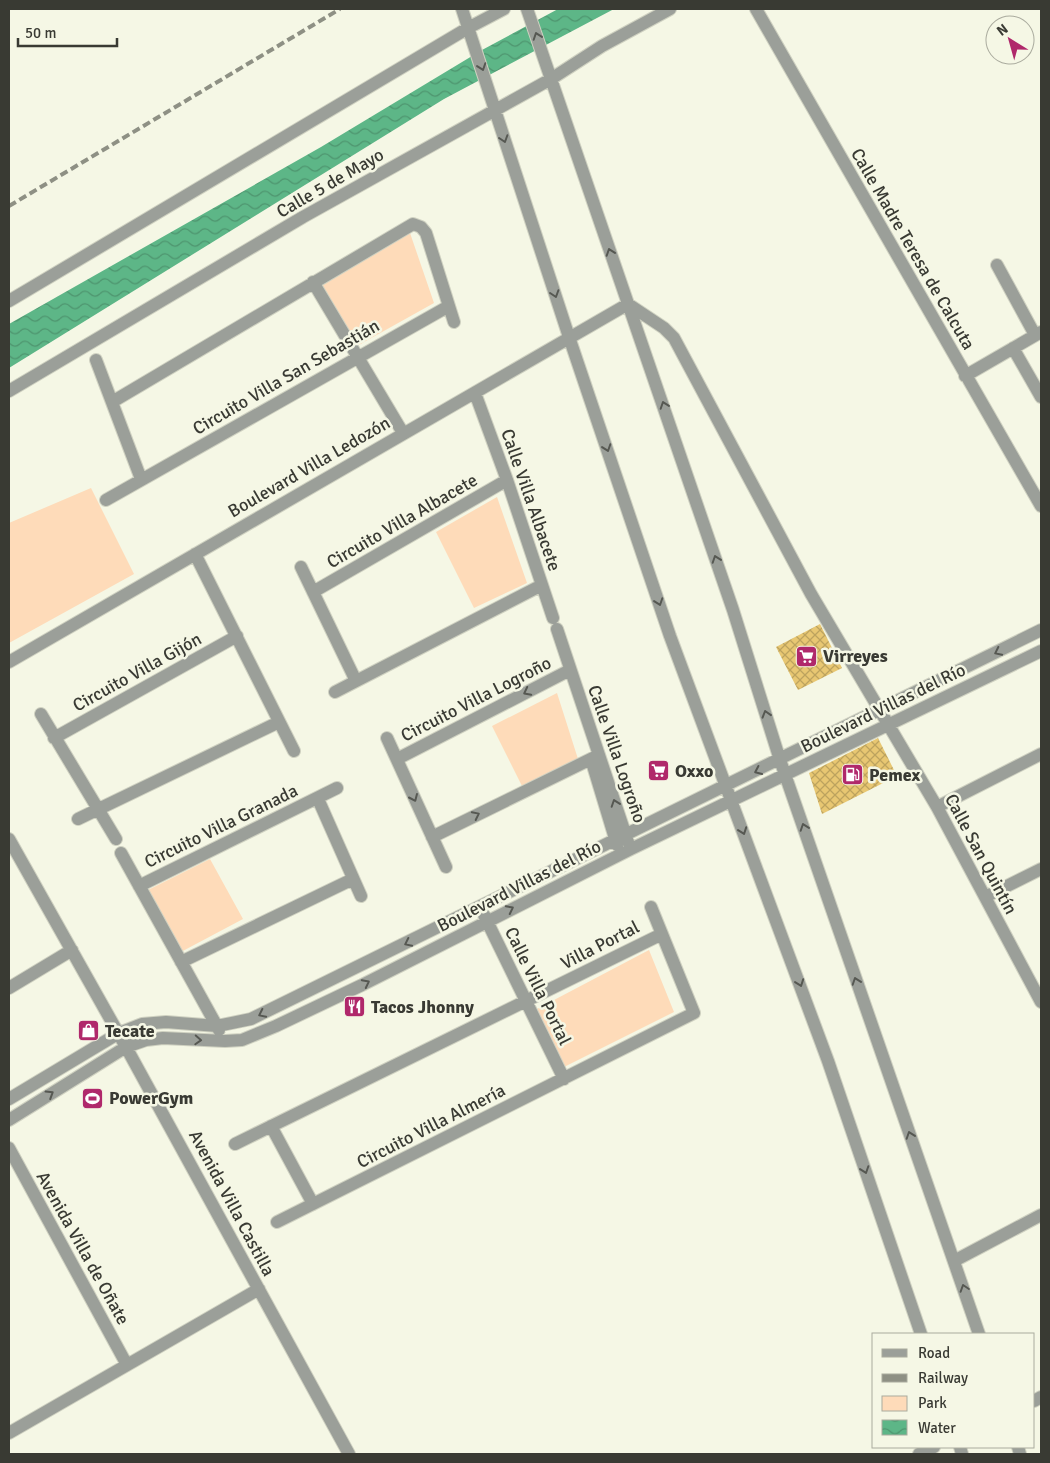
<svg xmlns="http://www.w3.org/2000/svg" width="1050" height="1463" viewBox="0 0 1050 1463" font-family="Signika,sans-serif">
<defs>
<pattern id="water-waves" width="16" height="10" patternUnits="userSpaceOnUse" patternTransform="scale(1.25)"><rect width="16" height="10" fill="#5db687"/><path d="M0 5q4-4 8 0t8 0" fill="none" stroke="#4e956f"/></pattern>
<pattern id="building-cross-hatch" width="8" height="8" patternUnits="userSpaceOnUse" patternTransform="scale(1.25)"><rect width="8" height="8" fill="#e8c772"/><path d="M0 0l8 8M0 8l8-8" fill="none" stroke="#bda35e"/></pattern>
</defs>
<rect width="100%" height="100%" fill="#f5f7e5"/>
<path fill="#fedbb9" d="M410,233l24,70 -77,43 -37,-61z
M91,488l43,86 -125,69v-120z
M497,497l30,86 -53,25 -38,-76z
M557,693l21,66 -56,27 -30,-60z
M210,859l33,60 -64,34 -35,-61z
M649,950l25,62 -110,55 -29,-57z"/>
<path fill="url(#water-waves)" d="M558,9h56l-170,90 -435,269v-44l312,-177 161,-97z"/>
<path fill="url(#building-cross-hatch)" d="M820,624l22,44 -44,22 -22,-43z
M878,738l19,38 -75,38 -13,-41z"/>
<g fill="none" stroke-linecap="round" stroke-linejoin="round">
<defs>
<path id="minor" d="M462,9l107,328 101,299 158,425 93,273
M527,9l206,601 47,150 199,574
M756,9l285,497
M997,265l38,70
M313,282l90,151
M9,301l459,-273 36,-19
M1013,348l28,49
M96,360l45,119
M965,376l76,-44
M9,391l294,-174 248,-138 51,-33 68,-37
M475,393l32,87 46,138
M112,402l301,-178 8,3 5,6 28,89
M106,500l343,-194
M195,554l99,197
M301,567l55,114
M313,592l194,-112
M557,629l71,213
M9,662l619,-358 36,24 10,10 137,256 126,213 104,195
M335,692l207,-107
M41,714l75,125
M54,738l183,-102
M387,738l59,129
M397,759l173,-89
M591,759l26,86
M318,799l43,97
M937,807l104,-53
M78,819l201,-97
M432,837l167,-82
M9,839l117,208 223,407
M121,853l98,177
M139,886l198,-98
M985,897l56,-28
M484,915l80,164
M181,962l172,-83
M9,988l63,-38
M9,1099l110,-66 23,-9 24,-2 51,4 34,-7 790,-389
M9,1120l117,-73 20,-7 17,-2 62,3 17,-1 34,-14 86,-41 269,-136 410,-198
M271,1126l42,78
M235,1144l427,-210
M9,1148l118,217
M277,1222l417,-209 -43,-106
M954,1261l87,-46
M1034,1401l7,-4
M9,1433l250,-144
M960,1447l2,7
M1018,1447l2,7
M919,1454l15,-7"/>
</defs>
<use href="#minor" stroke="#cfd1c1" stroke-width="14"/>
<use href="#minor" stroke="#9b9f99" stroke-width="12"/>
<path stroke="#8e9084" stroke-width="4" stroke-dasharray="8 4" stroke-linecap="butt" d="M9,206l331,-197"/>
</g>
<defs><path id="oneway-chevron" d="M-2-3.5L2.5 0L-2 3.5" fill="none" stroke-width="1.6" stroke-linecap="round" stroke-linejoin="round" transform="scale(1.25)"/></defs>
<g stroke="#565852">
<use href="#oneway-chevron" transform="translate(537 36) rotate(-109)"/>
<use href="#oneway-chevron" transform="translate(482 67) rotate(71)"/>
<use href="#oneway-chevron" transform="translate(504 139) rotate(72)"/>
<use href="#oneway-chevron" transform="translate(610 252) rotate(-109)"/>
<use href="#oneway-chevron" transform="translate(555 294) rotate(72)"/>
<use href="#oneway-chevron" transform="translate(664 405) rotate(-109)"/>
<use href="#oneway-chevron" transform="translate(607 448) rotate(71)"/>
<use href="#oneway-chevron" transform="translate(716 559) rotate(-109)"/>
<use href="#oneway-chevron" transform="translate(659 602) rotate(71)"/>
<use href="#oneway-chevron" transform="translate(998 652) rotate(154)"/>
<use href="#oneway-chevron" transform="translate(527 692) rotate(153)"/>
<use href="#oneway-chevron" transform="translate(766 714) rotate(-107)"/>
<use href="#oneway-chevron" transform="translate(758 771) rotate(155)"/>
<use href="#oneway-chevron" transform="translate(414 798) rotate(66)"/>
<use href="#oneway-chevron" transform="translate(615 803) rotate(-109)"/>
<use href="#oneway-chevron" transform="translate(476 815) rotate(-26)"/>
<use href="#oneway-chevron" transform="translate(804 827) rotate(-109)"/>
<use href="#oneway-chevron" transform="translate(743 831) rotate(70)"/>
<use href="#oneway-chevron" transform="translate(510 909) rotate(-27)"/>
<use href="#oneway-chevron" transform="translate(408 943) rotate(154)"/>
<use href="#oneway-chevron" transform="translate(856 981) rotate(-109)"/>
<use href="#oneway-chevron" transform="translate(366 983) rotate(-27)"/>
<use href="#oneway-chevron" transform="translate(800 983) rotate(70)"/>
<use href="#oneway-chevron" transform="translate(262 1014) rotate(154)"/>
<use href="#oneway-chevron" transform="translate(198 1040) rotate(3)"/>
<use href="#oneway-chevron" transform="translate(50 1094) rotate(-32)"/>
<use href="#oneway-chevron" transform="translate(910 1135) rotate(-109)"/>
<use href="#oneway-chevron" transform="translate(865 1170) rotate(71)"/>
<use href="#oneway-chevron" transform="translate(964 1288) rotate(-108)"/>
</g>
<defs>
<symbol id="supermarket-square" viewBox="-11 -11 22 22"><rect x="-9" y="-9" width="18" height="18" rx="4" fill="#b0286b" stroke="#f5f7e5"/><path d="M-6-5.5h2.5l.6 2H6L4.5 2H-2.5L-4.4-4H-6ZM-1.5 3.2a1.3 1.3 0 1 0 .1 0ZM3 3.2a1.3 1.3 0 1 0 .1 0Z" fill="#fff"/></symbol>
<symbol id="fuel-square" viewBox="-11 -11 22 22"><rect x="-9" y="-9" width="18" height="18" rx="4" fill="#b0286b" stroke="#f5f7e5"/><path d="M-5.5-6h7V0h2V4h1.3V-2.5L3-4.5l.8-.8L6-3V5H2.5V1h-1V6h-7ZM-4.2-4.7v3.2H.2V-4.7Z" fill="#fff"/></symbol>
<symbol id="restaurant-square" viewBox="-11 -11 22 22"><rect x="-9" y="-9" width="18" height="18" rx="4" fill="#b0286b" stroke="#f5f7e5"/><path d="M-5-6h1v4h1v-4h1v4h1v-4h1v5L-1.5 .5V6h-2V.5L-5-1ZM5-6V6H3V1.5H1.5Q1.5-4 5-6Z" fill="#fff"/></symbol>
<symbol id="shop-square" viewBox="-11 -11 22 22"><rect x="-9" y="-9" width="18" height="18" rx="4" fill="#b0286b" stroke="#f5f7e5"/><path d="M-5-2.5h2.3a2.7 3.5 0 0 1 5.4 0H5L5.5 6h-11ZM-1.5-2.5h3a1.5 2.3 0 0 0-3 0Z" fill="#fff"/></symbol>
<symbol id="stadium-square" viewBox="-11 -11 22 22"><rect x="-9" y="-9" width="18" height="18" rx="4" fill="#b0286b" stroke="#f5f7e5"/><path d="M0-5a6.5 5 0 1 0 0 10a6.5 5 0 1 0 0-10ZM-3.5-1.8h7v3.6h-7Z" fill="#fff"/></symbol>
</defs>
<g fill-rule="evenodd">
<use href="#supermarket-square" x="794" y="644" width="25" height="25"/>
<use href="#supermarket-square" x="646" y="758" width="25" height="25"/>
<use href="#fuel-square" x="840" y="762" width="25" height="25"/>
<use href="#restaurant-square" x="342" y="994" width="25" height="25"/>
<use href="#shop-square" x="76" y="1018" width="25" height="25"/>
<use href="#stadium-square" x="80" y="1086" width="25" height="25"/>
</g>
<g text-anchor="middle" stroke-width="5" stroke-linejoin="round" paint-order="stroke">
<g font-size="18" fill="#393a33" stroke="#f5f7e5">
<text transform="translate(330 183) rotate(-30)" y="6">Calle 5 de Mayo</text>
<text transform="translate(913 249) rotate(60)" y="6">Calle Madre Teresa de Calcuta</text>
<text transform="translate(286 377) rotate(-30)" y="6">Circuito Villa San Sebastián</text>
<text transform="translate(309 467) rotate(-30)" y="6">Boulevard Villa Ledozón</text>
<text transform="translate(531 500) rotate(71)" y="6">Calle Villa Albacete</text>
<text transform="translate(402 521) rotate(-30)" y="6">Circuito Villa Albacete</text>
<text transform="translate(137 672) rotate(-29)" y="6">Circuito Villa Gijón</text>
<text transform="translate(476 699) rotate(-27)" y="6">Circuito Villa Logroño</text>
<text transform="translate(883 708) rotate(-26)" y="6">Boulevard Villas del Río</text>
<text transform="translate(617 754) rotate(71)" y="6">Calle Villa Logroño</text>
<text transform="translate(221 826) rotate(-26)" y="6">Circuito Villa Granada</text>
<text transform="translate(981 854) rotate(62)" y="6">Calle San Quintín</text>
<text transform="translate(519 886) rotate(-27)" y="6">Boulevard Villas del Río</text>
<text transform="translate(600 945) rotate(-27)" y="6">Villa Portal</text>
<text transform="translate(538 986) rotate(64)" y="6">Calle Villa Portal</text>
<text transform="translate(431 1126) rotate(-27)" y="6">Circuito Villa Almería</text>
<text transform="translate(232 1203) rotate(62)" y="6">Avenida Villa Castilla</text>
<text transform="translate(83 1248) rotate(61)" y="6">Avenida Villa de Oñate</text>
</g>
<g font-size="18" font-weight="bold" fill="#393a33" stroke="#f5f7e5" text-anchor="start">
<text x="823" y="662">Virreyes</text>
<text x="675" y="777">Oxxo</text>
<text x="869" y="781">Pemex</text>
<text x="371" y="1013">Tacos Jhonny</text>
<text x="105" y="1037">Tecate</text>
<text x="109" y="1104">PowerGym</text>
</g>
</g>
<rect width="1050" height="1463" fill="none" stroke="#393a33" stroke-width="20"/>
<rect x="872" y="1333" width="162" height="115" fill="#f5f7e5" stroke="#aaab9e"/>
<rect x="882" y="1349" width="25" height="8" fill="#9b9f99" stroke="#aaab9e"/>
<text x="918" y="1358" font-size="15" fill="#393a33">Road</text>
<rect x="882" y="1374" width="25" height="8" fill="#8e9084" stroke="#aaab9e"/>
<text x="918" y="1383" font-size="15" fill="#393a33">Railway</text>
<rect x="882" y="1396" width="25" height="15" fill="#fedbb9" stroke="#aaab9e"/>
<text x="918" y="1408" font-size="15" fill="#393a33">Park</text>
<rect x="882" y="1420" width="25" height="15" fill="url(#water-waves)" stroke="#aaab9e"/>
<text x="918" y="1433" font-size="15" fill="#393a33">Water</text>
<g transform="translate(1010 40) rotate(323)"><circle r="24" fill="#f5f7e5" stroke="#aaab9e"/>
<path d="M0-4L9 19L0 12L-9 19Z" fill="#b0286b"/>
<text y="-8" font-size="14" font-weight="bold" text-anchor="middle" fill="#393a33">N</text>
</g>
<path d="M18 38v8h99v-8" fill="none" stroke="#393a33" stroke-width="2.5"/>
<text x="25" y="38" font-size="15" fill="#393a33" stroke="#f5f7e5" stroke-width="4" paint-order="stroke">50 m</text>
</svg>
